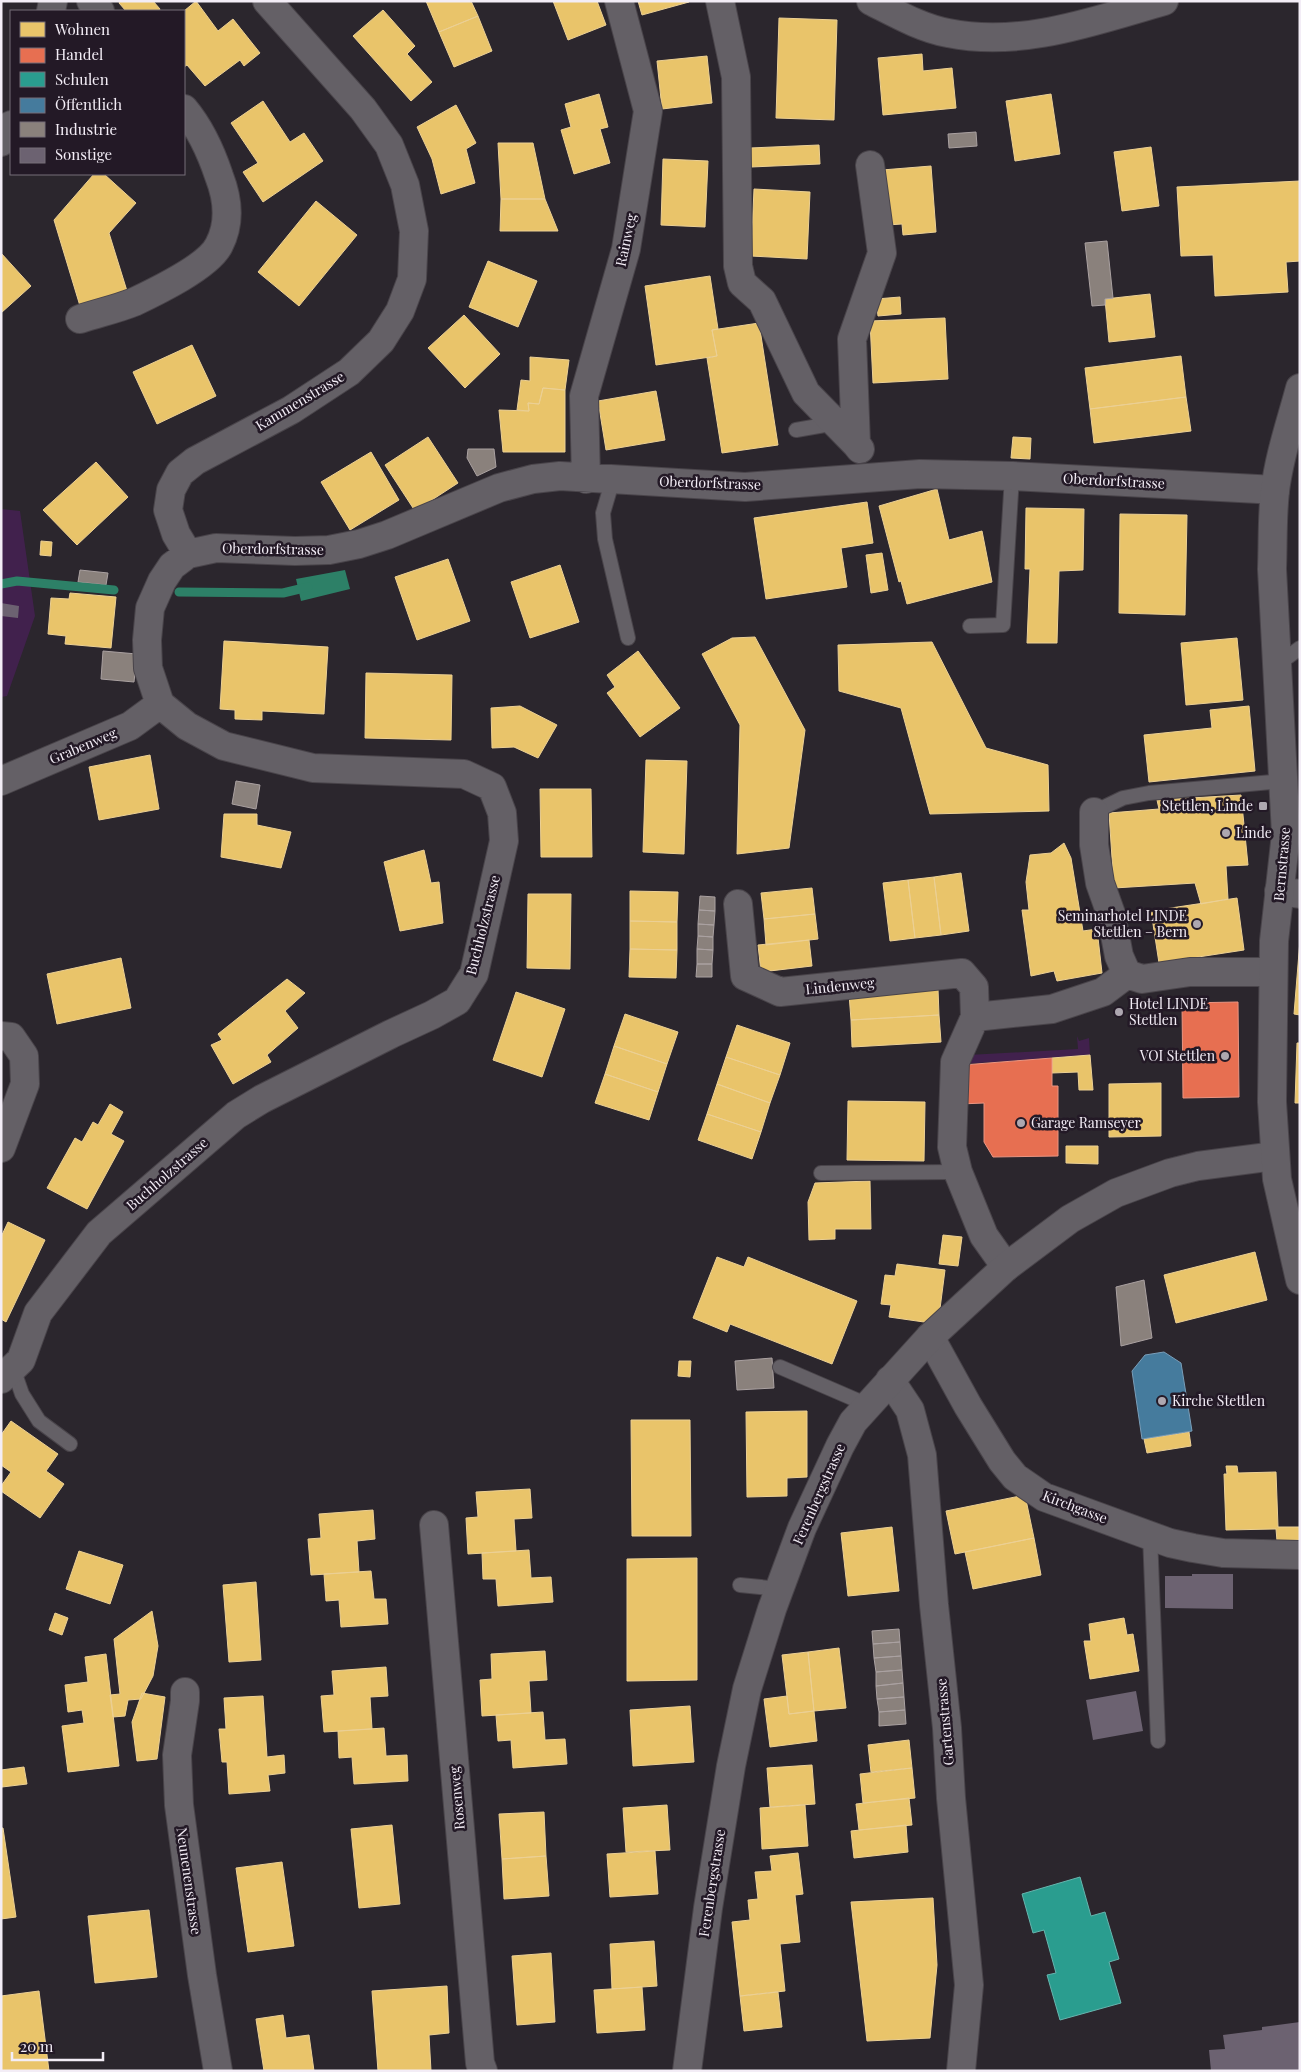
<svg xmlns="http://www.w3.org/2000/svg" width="1301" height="2072" viewBox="0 0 1301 2072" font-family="'Playfair Display',serif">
<rect width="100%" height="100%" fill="#2b262d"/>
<path fill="#41214d" d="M1,509l19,2 15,105 -28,80 -6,1z
M1077,1036l2,5 10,-3 1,17 -126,9 4,-9 110,-6z"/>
<path fill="#2d8067" d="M345,570l5,19 -49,12 -5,-22z"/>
<path fill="#e9c46a" stroke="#ecd094" d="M120,1h33l7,8 -1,2h-33l-7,-8z
M196,1l22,30 15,-12 27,34 -16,13 -4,-6 -35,26 -18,-21 -3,2v-56z
M426,1h45l7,15 -39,16z
M553,1h44l9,24 -38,15z
M638,1h51v1l-47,13z
M383,10l32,36 -8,8 25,28 -21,19 -58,-65z
M478,16l14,35 -38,16 -15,-35z
M779,18l58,2 -3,100 -58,-2z
M922,54l1,17 29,-3 4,40 -73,7 -5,-57z
M707,56l5,47 -50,6 -5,-48z
M599,94l9,33 -8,2 10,34 -36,11 -13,-44 10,-3 -6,-23z
M1051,94l9,60 -45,7 -9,-60z
M263,101l27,41 14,-9 19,28 -60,41 -20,-30 15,-9 -27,-40z
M456,105l20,38 -10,6 9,34 -34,11 -9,-35 -15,-32z
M498,143h35l12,56h-44z
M819,145l1,19 -69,3 -1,-19z
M1151,147l8,59 -37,5 -8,-59z
M663,159l45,2 -3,66 -44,-2z
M931,166l5,66 -33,3 -1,-11 -15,1 -5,-55z
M94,174h10l32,29 -27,30 18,58 -47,15 -26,-86z
M1300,181v80l-14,1 2,30 -73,4 -2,-41 -32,1 -4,-69z
M754,189l56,3 -3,67 -56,-3z
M501,199h44l13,32h-58z
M316,201l41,34 -58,71 -41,-34z
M1,253l30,33 -30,27z
M488,261l49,20 -19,46 -49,-20z
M710,276l8,53 -6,1 5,26 -61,9 -11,-79z
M1150,294l5,43 -46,5 -4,-43z
M900,297l1,17 -23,2 -2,-17z
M464,315l36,39 -35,34 -37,-40z
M945,318l3,61 -75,4 -3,-62z
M759,323l19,122 -56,8 -15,-95 10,-2 -5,-26z
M192,345l24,51 -59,28 -24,-52z
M1181,356l5,41 -96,12 -5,-41z
M530,357l39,3 -4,30 -22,-2 -4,16 -11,-1 1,8 -12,-1 4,-30 9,1z
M543,388l22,2v62h-62l-4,-42 30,1 -1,-8 11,1z
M656,391l9,49 -59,10 -8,-49z
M1186,397l5,34 -97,12 -4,-34z
M428,437l30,46 -43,28 -30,-46z
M1013,437l18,1 -1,21 -19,-1z
M371,452l28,48 -49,30 -29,-48z
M96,462l32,35 -51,48 -34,-35z
M937,489l12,51 33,-9 10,51 -85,22 -6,-23 -2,1 -20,-76z
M867,502l6,41 -32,5 6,39 -81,12 -12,-81z
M1026,508l58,1 -1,61 -24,1 -2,72h-30l3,-74h-5z
M1120,514l67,1 -2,100 -66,-2z
M41,541l11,1 -1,14 -11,-1z
M882,553l6,37 -17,3 -5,-38z
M448,559l22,62 -53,19 -22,-63z
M560,565l19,57 -49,16 -19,-56z
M70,593l46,4 -5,51 -46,-4 1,-8 -18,-2 3,-36 18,1z
M755,637l50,93 -16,118 -52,6 3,-129 -38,-71 30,-16z
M1237,638l6,62 -57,5 -5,-62z
M224,641l104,6 -4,67 -62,-3v9l-27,-1v-9l-15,-1z
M932,642l54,106 62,17 1,46 -119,3 -29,-106 -62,-17 -1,-46z
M638,651l42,57 -40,29 -33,-44 8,-6 -8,-12z
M366,673l86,2 -1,65 -86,-2z
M520,706l37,19 -19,33 -24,-11 -22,1 -1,-40z
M1249,706l6,65 -106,11 -5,-47 68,-7 -2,-18z
M150,755l9,54 -60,11 -10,-53z
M646,760l41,1 -3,93 -41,-2z
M540,789h51l1,68h-51z
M1241,795l7,70 -22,1 2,33 -27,5 -6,-21 -81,5 -5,-75 50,-4 -2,-9z
M224,814h33v11l34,7 -10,36 -60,-11z
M1064,843l7,15 12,73 14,-2 5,44 -45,8 -3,-10 -23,5 -9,-66h7l-3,-28 4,-27 21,-2z
M424,850l7,33 8,-1 4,41 -43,8 -16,-69z
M961,873l8,58 -28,4 -7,-58z
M934,877l7,58 -26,3 -7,-58z
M908,880l7,58 -25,3 -7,-58z
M812,888l3,26 -51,5 -3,-26z
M630,891l48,1 -1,30 -47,-1z
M528,894h43l-1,75 -43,-1z
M1237,898l7,52 -85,13 -8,-52z
M815,914l3,25 -52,6 -2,-26z
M630,921l47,1v28l-47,-1z
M809,940l3,26 -51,6 -3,-27z
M1300,940v75l-6,-1z
M630,949l47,1 -1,28 -47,-1z
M121,958l10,50 -74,16 -10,-50z
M287,979l18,14 -20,18 13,17 -31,27 4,7 -38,22 -22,-39 11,-5 -4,-6z
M938,989l1,26 -88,5 -2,-26z
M516,992l49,17 -23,68 -49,-17z
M625,1014l53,18 -11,32 -53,-18z
M939,1015l2,27 -89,5 -1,-27z
M737,1025l53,18 -10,32 -54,-18z
M1297,1043h3v60h-5z
M614,1046l53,18 -9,28 -53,-18z
M1090,1055l3,35h-14l-1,-18 -26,1v-15z
M726,1057l54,18 -10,28 -53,-19z
M605,1074l53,18 -9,28 -54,-17z
M1161,1083v53l-52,1v-53z
M717,1084l53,19 -9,29 -54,-18z
M848,1101l77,1 -1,59 -77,-1z
M110,1104l13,8 -12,22 13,7 -37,68 -40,-21 28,-50 7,4 11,-20 5,3z
M707,1114l54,18 -9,27 -54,-19z
M1066,1146h32v18l-32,-1z
M870,1181l1,48h-36v10l-26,1 -1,-38 7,-19z
M8,1222l37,18 -39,82 -5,-3v-82z
M943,1235l19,2 -4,29 -19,-2z
M1255,1252l12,48 -91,23 -12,-48z
M717,1257l27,10 4,-10 109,44 -25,63 -102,-40 -3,8 -34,-14z
M897,1264l48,6 -7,54 -49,-7 2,-12 -10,-1 4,-29 10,1z
M679,1361h12l-1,16 -12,-1z
M807,1411v66l-20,1v18l-40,1 -1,-85z
M631,1420h59l1,116h-59z
M11,1421l47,33 -12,17 18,13 -24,34 -39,-27v-5l10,-14 -10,-7v-30z
M1189,1432l2,14 -44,7 -3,-14z
M1226,1466h11l1,7 38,-1 2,55h22v13l-23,1 -1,-12 -50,1 -2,-56h3z
M530,1489l2,29 -18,1 2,32 -48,3 -2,-36 12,-1 -2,-25z
M1025,1495l9,43 -79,16 -9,-43z
M373,1510l2,29 -18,2 2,31 -48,3 -3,-36 13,-1 -2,-24z
M892,1527l7,64 -51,5 -7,-63z
M1034,1538l7,37 -68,14 -8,-37z
M529,1550l2,28 20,-1 2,25 -55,4 -2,-27h-13l-1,-26z
M79,1551l44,14 -13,39 -44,-15z
M697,1558v122l-70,1v-122z
M371,1571l3,28h12l2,25 -47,3 -2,-27 -13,1 -2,-27z
M256,1582l5,78 -32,2 -6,-77z
M152,1611l6,35 -5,30 -12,23 -13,1 -3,16 -12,1 -3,-22 10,-1 -6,-55z
M55,1613l13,5 -6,17 -13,-5z
M1124,1618l3,17 6,-1 6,37 -49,8 -6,-38h7l-2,-17z
M839,1648l7,60 -32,3 -6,-59z
M545,1651l2,29 -18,1 2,32 -49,3 -2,-36 12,-1 -1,-25z
M808,1652l6,59 -25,3 -7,-59z
M106,1654l13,112 -51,6 -6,-46 22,-3 -2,-13 -14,2 -3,-27 23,-3 -3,-25z
M386,1667l2,29 -18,1 2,32 -48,3 -3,-36 13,-1 -2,-24z
M142,1693l23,4 -8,62 -20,2 -5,-39z
M263,1696l4,61 17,-2 1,18 -17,2 2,16 -41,3 -2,-32h-5l-3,-33h7l-2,-31z
M787,1696l2,18 25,-3 3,30 -47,6 -6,-48z
M690,1706l4,56 -61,4 -3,-56z
M543,1712l2,28 20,-1 2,25 -54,4 -2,-28 -13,1 -2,-26z
M384,1728l2,28 21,-1 1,26 -54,3 -2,-27 -13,1 -1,-27z
M909,1740l3,28 -41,4 -3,-27z
M812,1765l3,39 -45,3 -3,-39z
M24,1767l3,17 -25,3 -1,-17z
M912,1768l3,30 -52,5 -3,-29z
M909,1798l3,27 -53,5 -3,-26z
M667,1805l3,45 -44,2 -3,-44z
M805,1805l3,41 -46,3 -2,-41z
M544,1812l2,44 -44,3 -3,-45z
M392,1825l8,79 -41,4 -8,-79z
M906,1825l2,27 -54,6 -3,-27z
M1,1828h2l13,89 -15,2z
M655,1851l3,43 -48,3 -3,-43z
M798,1853l5,41 -8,1 5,47 -20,2 5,47 -45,5 -8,-74 18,-2 -2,-20 10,-1 -3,-27 17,-1 -2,-15z
M546,1856l3,40 -45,3 -2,-40z
M282,1862l12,84 -46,6 -12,-84z
M933,1898l4,67 -7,73 -63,3 -16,-139z
M149,1910l8,67 -62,6 -7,-67z
M654,1941l3,45 -45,3 -2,-45z
M551,1953l4,69 -38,3 -5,-69z
M447,1986l2,47 -20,2 2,36h-53l-6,-80z
M642,1987l3,43 -48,3 -3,-43z
M39,1991l10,80h-48v-75z
M778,1992l4,35 -38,4 -4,-35z
M283,2015l3,23 23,-3 5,36h-50l-8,-52z"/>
<path fill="#e76f51" stroke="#eb9582" d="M1238,1002l1,95 -56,1 -1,-95z
M1052,1058v28h6v70l-65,1 -9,-15v-39l-24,1 3,-39z"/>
<path fill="#2a9d8f" stroke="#66b5ae" d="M1080,1877l11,39 14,-4 14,47 -10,3 12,41 -61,17 -13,-45 9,-2 -12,-43 -11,3 -11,-39z"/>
<path fill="#457b9d" stroke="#799db8" d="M1164,1352l17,11 11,68 -50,8 -10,-68 13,-16z"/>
<path fill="#8a817c" stroke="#aaa1a1" d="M976,132l1,14 -28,2 -1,-14z
M1107,241l6,57 -8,1v6l-13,1 -7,-63z
M468,449h26l2,18 -19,9 -10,-18z
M80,570l28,3 -2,12 -28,-3z
M103,651l34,3 -3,28 -33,-3z
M236,781l24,4 -4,24 -24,-5z
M700,896l15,1v14l-16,-1z
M699,910l16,1 -1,14 -16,-1z
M698,924l16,1 -1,12 -15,-1z
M698,936l15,1v13l-16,-1z
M697,949l16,1 -1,14h-15z
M697,964h15v13h-16z
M1144,1280l8,58 -31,8 -5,-59z
M772,1358l2,30 -37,2 -2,-29z
M899,1629l1,13 -27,2 -1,-13z
M900,1642l1,14 -27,2 -1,-14z
M901,1656l1,14 -26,2 -2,-14z
M902,1670l1,13 -27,3v-14z
M903,1683l1,14 -27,2 -1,-13z
M904,1697l1,13 -26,2 -2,-13z
M905,1710l1,14 -27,2v-14z"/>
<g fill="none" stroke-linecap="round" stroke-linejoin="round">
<path stroke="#2d8067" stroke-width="9" d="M1,584l16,-3 97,9
M179,592l104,1 25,-6"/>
</g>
<path fill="#6c6271" d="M1,603l18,3 -1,12 -17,-2z
M1192,1574h41v35l-68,-1v-32h27z
M1136,1691l7,40 -50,9 -7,-40z
M1300,2022v49h-89l-2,-21 16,-1 -2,-14 39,-5v-3z"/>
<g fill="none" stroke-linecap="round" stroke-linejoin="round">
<defs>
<path id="service" d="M796,430l40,-7
M613,479l-10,34 2,26 23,99
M970,626l33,-1 9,-149
M1278,664l22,-16
M1094,812l29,-14 26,-5 135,-12
M821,1173l137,-1
M780,1367l88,38
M13,1368l9,26 17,27 31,23
M1150,1535l8,206
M740,1585l40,4"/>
<path id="minor" d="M91,1l9,10
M720,1l16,76 2,189 4,17 20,18 44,92 50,51
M871,1c24,12 50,27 77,32 74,15 146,-12 216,-32
M51,11l2,-10
M1,142l10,-17
M80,319c18,-6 37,-10 54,-17 21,-10 75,-36 85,-57 12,-23 9,-46 0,-69 -8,-24 -19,-48 -35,-67
M860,449l-4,-5 -4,-105 30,-86 -12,-88
M586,479l-2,-83 42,-147 22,-138 -29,-110
M188,554l-12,-20 -8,-24 3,-20 9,-17 15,-12 96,-51 58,-38 32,-31 19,-30 12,-32 2,-48 -9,-46 -16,-40 -26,-36 -96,-108
M1,781l129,-55 30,-22
M1094,812v33l6,38 11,31 8,42 8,18
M1279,891l21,3
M738,904l7,72 35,16 182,-19 12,14 1,30
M1127,974l15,5 48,-7h83
M1,1036l10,1 13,19 1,28 -24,64
M1006,1267l-22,-31 -26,-64 -6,-25 3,-85 20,-45 77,-8 51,-17 24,-18
M930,1337l38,69 34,55 13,16 29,20 126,46 23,5 30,5 77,2
M1,1379l20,-19 17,-47 61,-80 137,-118 26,-16 129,-65 41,-19 25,-14 17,-27 30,-133 -2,-28 -10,-26 -28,-13 -151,-6 -89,-22 -37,-20 -27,-22 -12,-36 -1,-28 3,-32 12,-27 10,-15 16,-12 28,-6 79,3 34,-1 30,-6 28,-9 112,-47 34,-9 27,-3 185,11 175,-13 92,2 263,14
M890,1380l20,30 12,45 12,150 13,123 4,70 18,187 -8,86
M434,1525l46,538 3,8
M185,1692v9l-8,54 2,50 23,170 16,96"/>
<path id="tertiary" d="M687,2071l21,-163 23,-142 16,-77 25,-80 30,-81 38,-82 13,-24 77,-85 76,-70 64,-48 46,-26 54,-20 28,-7 77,-10"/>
<path id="secondary" d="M1300,388c-9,34 -21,68 -25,103 -3,26 -2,52 -3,78l14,265 -12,107 -2,161 5,77 23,101"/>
</defs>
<use href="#service" stroke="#49444a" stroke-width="16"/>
<use href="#minor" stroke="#49444a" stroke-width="30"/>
<use href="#tertiary" stroke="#49444a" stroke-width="30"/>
<use href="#secondary" stroke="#49444a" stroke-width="30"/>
<use href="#service" stroke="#646066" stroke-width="14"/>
<use href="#minor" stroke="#646066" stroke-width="28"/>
<use href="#tertiary" stroke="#646066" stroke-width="28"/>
<use href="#secondary" stroke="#646066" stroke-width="28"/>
</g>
<g fill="#ada7b0" stroke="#231926" stroke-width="2">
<rect x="1258" y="801" width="10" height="10" rx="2.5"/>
<circle cx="1226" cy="833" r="5"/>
<circle cx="1197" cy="924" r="5"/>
<circle cx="1119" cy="1012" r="5"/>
<circle cx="1225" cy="1056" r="5"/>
<circle cx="1021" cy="1123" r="5"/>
<circle cx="1162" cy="1401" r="5"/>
</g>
<g text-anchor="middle" stroke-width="5" stroke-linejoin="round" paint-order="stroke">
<g font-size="14" fill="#f3edf6" stroke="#231926">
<text transform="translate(626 240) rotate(-78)" y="5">Rainweg</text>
<text transform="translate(300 401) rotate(-31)" y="5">Kammenstrasse</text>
<text transform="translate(1114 481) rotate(3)" y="5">Oberdorfstrasse</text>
<text transform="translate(710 483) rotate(2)" y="5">Oberdorfstrasse</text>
<text transform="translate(273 549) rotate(1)" y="5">Oberdorfstrasse</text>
<text transform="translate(83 746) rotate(-23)" y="5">Grabenweg</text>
<text transform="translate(1282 864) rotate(-85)" y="5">Bernstrasse</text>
<text transform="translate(483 925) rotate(-76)" y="5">Buchholzstrasse</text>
<text transform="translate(840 986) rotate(-6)" y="5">Lindenweg</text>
<text transform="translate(167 1174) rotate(-41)" y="5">Buchholzstrasse</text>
<text transform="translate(819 1494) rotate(-66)" y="5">Ferenbergstrasse</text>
<text transform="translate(1075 1507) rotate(21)" y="5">Kirchgasse</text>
<text transform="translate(945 1722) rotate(-95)" y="5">Gartenstrasse</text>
<text transform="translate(457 1798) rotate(-95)" y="5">Rosenweg</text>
<text transform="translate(189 1881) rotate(82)" y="5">Neunenenstrasse</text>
<text transform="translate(712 1883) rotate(-81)" y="5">Ferenbergstrasse</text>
</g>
<g font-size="14" fill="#f3edf6" stroke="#231926" text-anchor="start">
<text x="1253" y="811" text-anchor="end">Stettlen, Linde</text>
<text x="1236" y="838">Linde</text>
<text x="1187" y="921" text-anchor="end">Seminarhotel LINDE<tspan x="1187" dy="16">Stettlen – Bern</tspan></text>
<text x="1129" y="1009">Hotel LINDE<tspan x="1129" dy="16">Stettlen</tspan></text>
<text x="1215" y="1061" text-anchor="end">VOI Stettlen</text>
<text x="1031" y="1128">Garage Ramseyer</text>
<text x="1172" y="1406">Kirche Stettlen</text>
</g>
</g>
<rect width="1301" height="2072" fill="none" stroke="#f3edf6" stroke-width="5"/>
<rect x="10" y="10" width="175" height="165" fill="#231926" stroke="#766e79"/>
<rect x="20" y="22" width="25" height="15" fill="#e9c46a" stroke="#766e79"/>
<text x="55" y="35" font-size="15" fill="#f3edf6">Wohnen</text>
<rect x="20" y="48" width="25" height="15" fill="#e76f51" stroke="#766e79"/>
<text x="55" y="60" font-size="15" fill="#f3edf6">Handel</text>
<rect x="20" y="72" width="25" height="15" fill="#2a9d8f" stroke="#766e79"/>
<text x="55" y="85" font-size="15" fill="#f3edf6">Schulen</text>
<rect x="20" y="98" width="25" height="15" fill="#457b9d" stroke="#766e79"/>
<text x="55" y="110" font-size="15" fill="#f3edf6">Öffentlich</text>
<rect x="20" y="122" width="25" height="15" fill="#8a817c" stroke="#766e79"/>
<text x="55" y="135" font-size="15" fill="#f3edf6">Industrie</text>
<rect x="20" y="148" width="25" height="15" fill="#6c6271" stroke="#766e79"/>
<text x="55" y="160" font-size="15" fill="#f3edf6">Sonstige</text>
<path d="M12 2052v8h91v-8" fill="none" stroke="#f3edf6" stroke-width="2.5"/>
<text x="20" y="2052" font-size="15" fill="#f3edf6" stroke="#231926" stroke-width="4" paint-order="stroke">20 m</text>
</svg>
